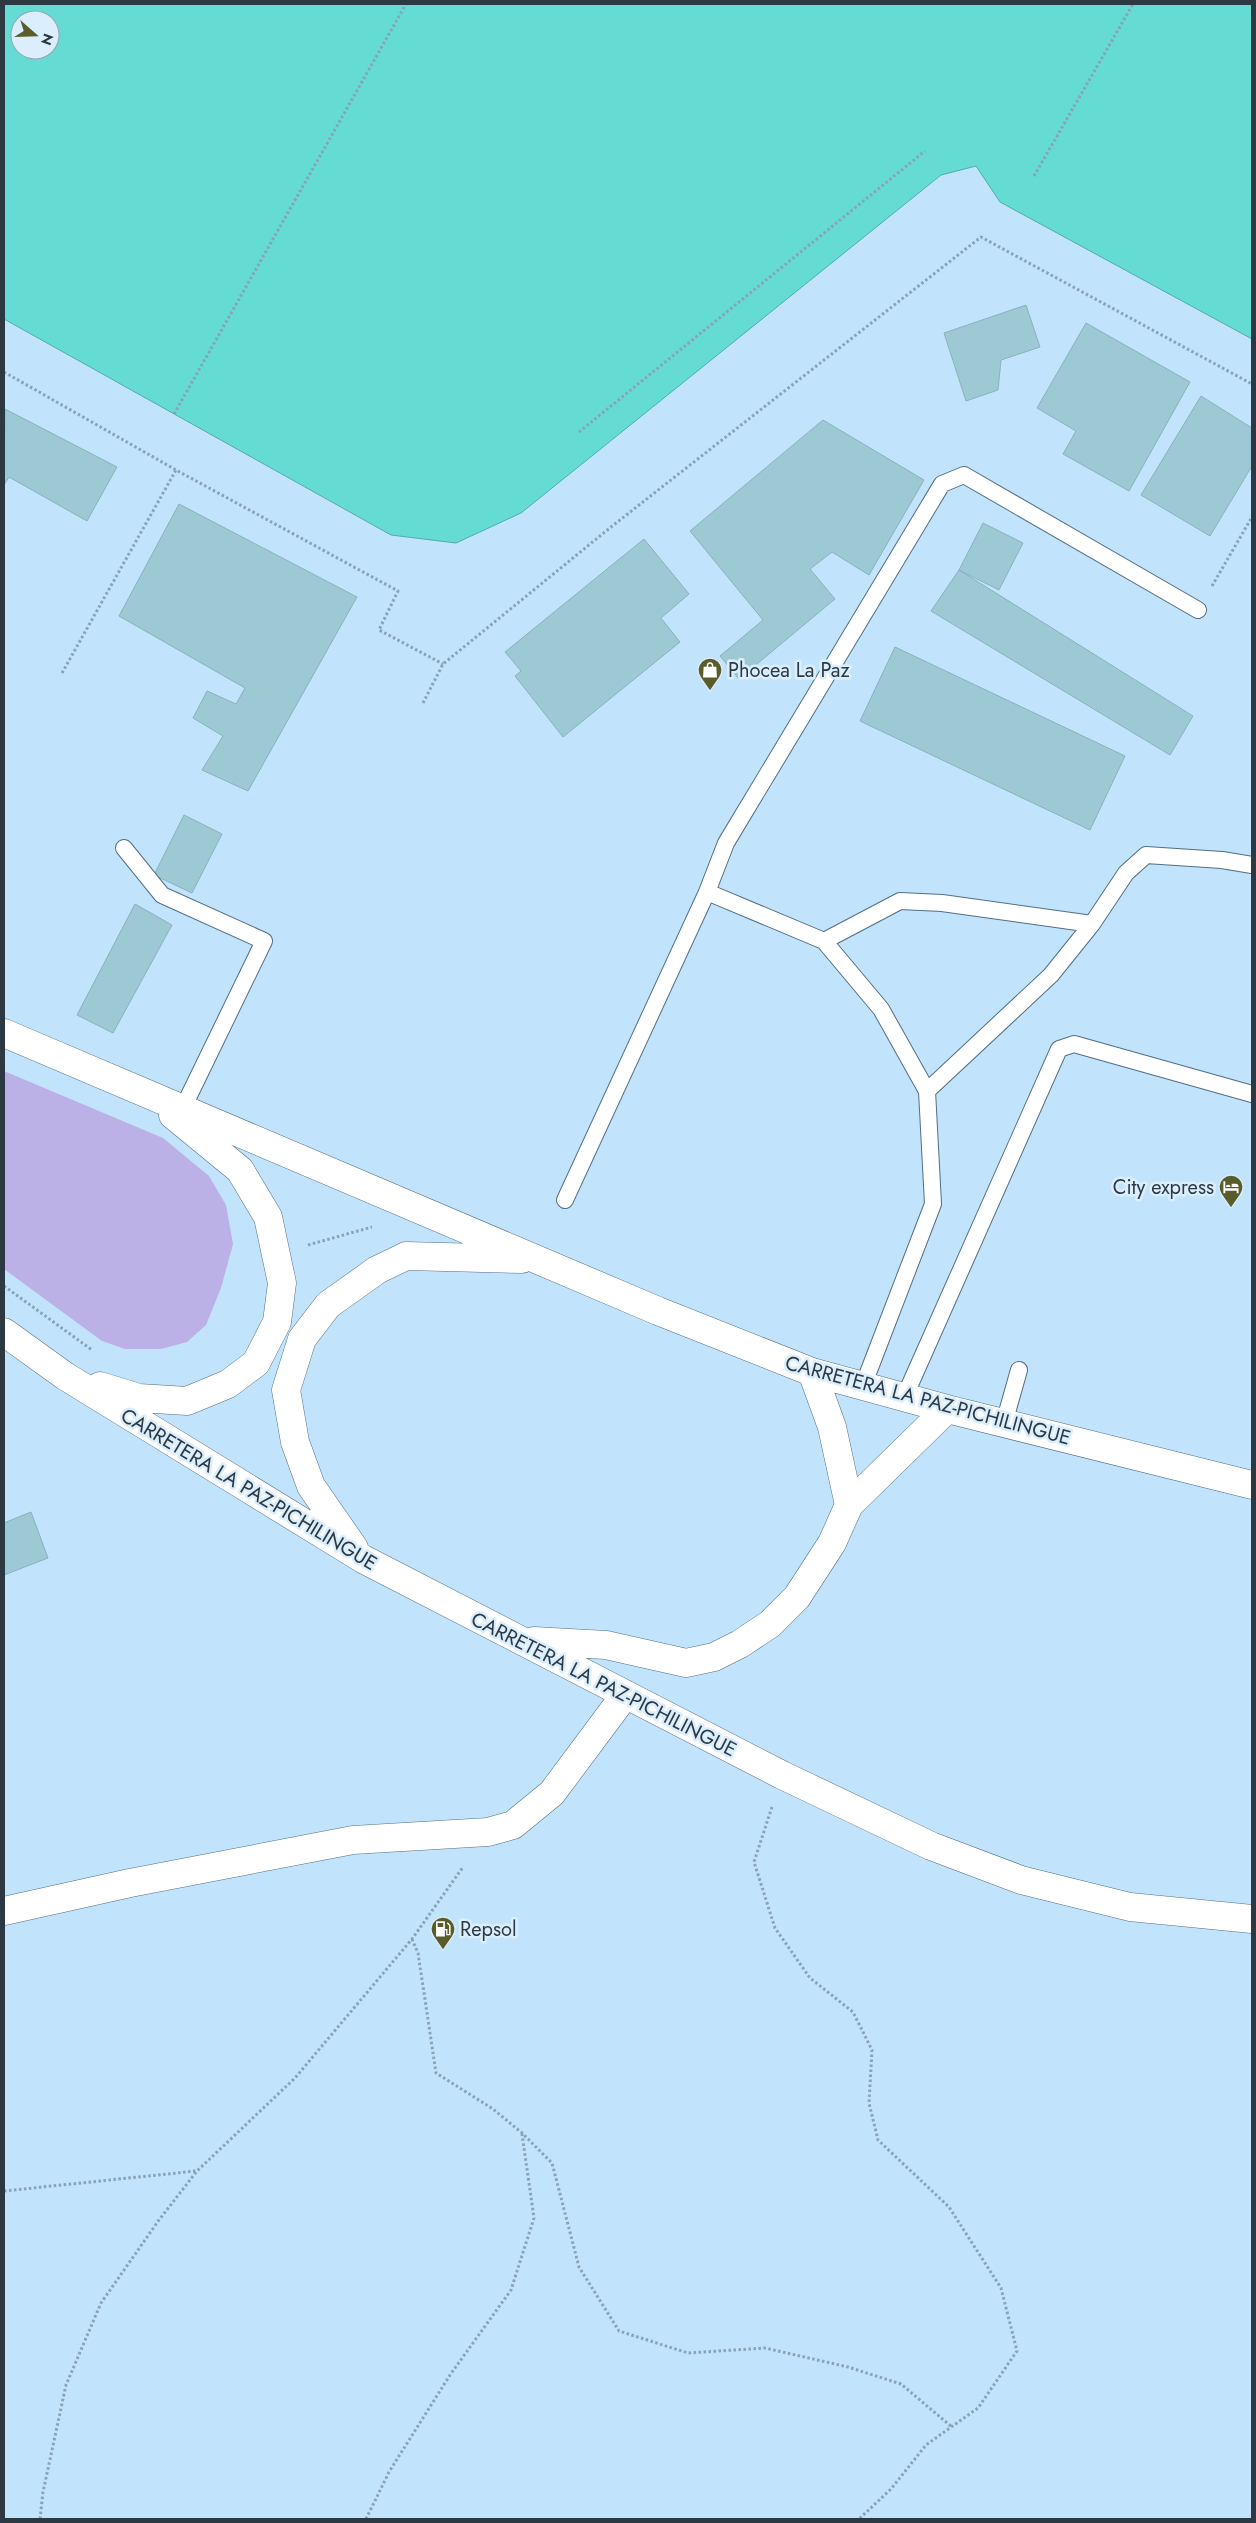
<svg xmlns="http://www.w3.org/2000/svg" width="1256" height="2523" viewBox="0 0 1256 2523" font-family="Jost,sans-serif">
<rect width="100%" height="100%" fill="#c2e3fc"/>
<path fill="#bcb1e7" d="M4,1071l159,67 46,38 17,29 7,39 -12,44 -15,37 -19,17 -26,7h-36l-23,-8 -98,-72z"/>
<path fill="#64dcd4" stroke="#53aba8" fill-rule="evenodd" d="M4,4h1248v335l-252,-137 -24,-36 -35,9 -420,338 -65,30 -65,-8 -387,-216zM20,20h30v30h-30z"/>
<path fill="#9dc9d4" stroke="#87b2bd" d="M1026,305l14,42 -39,13 -3,30 -32,11 -22,-68z
M1086,323l104,59 -61,109 -66,-37 13,-23 -39,-23z
M1201,396l51,32v38l-42,70 -69,-41z
M5,409l112,58 -30,54 -78,-44 -5,8z
M823,420l101,60 -55,95 -37,-23 -22,17 25,30 -96,80 -19,-23 43,-36 -73,-89z
M179,504l178,93 -109,194 -46,-21 21,-34 -30,-18 14,-27 29,13 9,-16 -126,-72z
M983,523l40,20 -24,47 -40,-20z
M644,539l45,55 -28,24 19,24 -117,95 -48,-61 6,-5 -16,-19z
M959,570l234,146 -23,39 -239,-144z
M895,647l230,109 -35,74 -230,-109z
M184,815l38,19 -30,59 -38,-18z
M135,904l37,21 -59,108 -36,-18z
M31,1512l17,46 -44,17v-52z"/>
<g fill="none" stroke-linecap="round" stroke-linejoin="round">
<defs>
<path id="service" d="M124,848l38,47 102,46 -82,169
M824,941l76,-40 42,2 150,21
M927,1091l124,-116 41,-51 34,-51 20,-18 76,5 30,5
M565,1200l142,-308
M863,1386l70,-182 -6,-113 -46,-82 -57,-68 -117,-49 19,-49 216,-359 22,-9 234,135
M904,1398l155,-349 15,-5 178,50
M1004,1423l15,-53"/>
<path id="minor" d="M4,1911l126,-28 223,-43 135,-8 25,-7 39,-32 73,-98"/>
<path id="secondary" d="M4,1033l654,278 154,61 135,37 305,76
M4,1332l61,44 298,183 419,216 149,71 90,34 109,27 122,12
M100,1386l39,12 48,3 41,-17 28,-21 21,-41 5,-39 -14,-66 -28,-47 -67,-55
M849,1505l98,-96
M354,1548l-43,-62 -16,-44 -9,-52 16,-51 26,-34 49,-35 29,-14 116,3
M534,1641l72,4 80,18 28,-6 26,-13 30,-20 27,-27 35,-54 17,-38 -17,-78 -20,-55"/>
</defs>
<use href="#service" stroke="#516f85" stroke-width="18"/>
<use href="#minor" stroke="#516f85" stroke-width="29"/>
<use href="#secondary" stroke="#516f85" stroke-width="29"/>
<path stroke="#89a2b5" stroke-width="3" stroke-dasharray="2.5 2.5" stroke-linecap="butt" d="M1034,176l99,-172
M4,372l172,98 222,121 -19,39 64,34
M174,414l232,-410
M579,432l346,-281
M1212,586l40,-69
M62,673l114,-203
M423,703l20,-39 168,-137 370,-290 271,147
M308,1245l64,-18
M4,1286l88,64
M772,1807l-18,55 21,66 35,50 43,34 19,38 -3,53 9,37 71,67 52,81 16,63 -39,57 -52,37 -35,44 -32,30
M412,1939l6,14 18,120 57,36 29,24 30,30 27,104 40,64 69,22 77,-5 83,19 53,17 51,43
M4,2191l192,-20
M40,2519l3,-27 23,-107 35,-82 58,-83 38,-49 98,-93 117,-139 51,-72
M366,2519l23,-47 61,-97 61,-85 23,-72 -12,-84"/>
<use href="#service" stroke="#fff" stroke-width="16"/>
<use href="#minor" stroke="#fff" stroke-width="28"/>
<use href="#secondary" stroke="#fff" stroke-width="28"/>
</g>
<defs>
<symbol id="shop-pin" viewBox="-11 -11 22 30"><path d="M0 17L-7.5 6A9.5 9.5 0 1 1 7.5 6Z" fill="#5a5c29" stroke="#dbeefe"/><path d="M-5-2.5h2.3a2.7 3.5 0 0 1 5.4 0H5L5.5 6h-11ZM-1.5-2.5h3a1.5 2.3 0 0 0-3 0Z" fill="#fff"/></symbol>
<symbol id="hotel-pin" viewBox="-11 -11 22 30"><path d="M0 17L-7.5 6A9.5 9.5 0 1 1 7.5 6Z" fill="#5a5c29" stroke="#dbeefe"/><path d="M-6-4.5h1.5V1H6V5H4.5V3h-9V5H-6ZM-4 0a1.8 1.8 0 1 1 3.6 0ZM.5 0V-2.5h3Q6-2.5 6 0Z" fill="#fff"/></symbol>
<symbol id="fuel-pin" viewBox="-11 -11 22 30"><path d="M0 17L-7.5 6A9.5 9.5 0 1 1 7.5 6Z" fill="#5a5c29" stroke="#dbeefe"/><path d="M-5.5-6h7V0h2V4h1.3V-2.5L3-4.5l.8-.8L6-3V5H2.5V1h-1V6h-7ZM-4.2-4.7v3.2H.2V-4.7Z" fill="#fff"/></symbol>
</defs>
<g fill-rule="evenodd">
<use href="#shop-pin" x="696" y="656" width="28" height="38"/>
<use href="#hotel-pin" x="1217" y="1173" width="28" height="38"/>
<use href="#fuel-pin" x="429" y="1915" width="28" height="38"/>
</g>
<g text-anchor="middle" stroke-width="5" stroke-linejoin="round" paint-order="stroke">
<g font-size="20" fill="#2c3943" stroke="#dbeefe" text-anchor="start">
<text x="728" y="677">Phocea La Paz</text>
<text x="1214" y="1194" text-anchor="end">City express</text>
<text x="460" y="1936">Repsol</text>
</g>
<g font-size="20" fill="#2c3943" stroke="#dbeefe">
<text transform="translate(928 1400) rotate(15)" y="7">CARRETERA LA PAZ-PICHILINGUE</text>
<text transform="translate(249 1489) rotate(31)" y="7">CARRETERA LA PAZ-PICHILINGUE</text>
<text transform="translate(604 1684) rotate(27)" y="7">CARRETERA LA PAZ-PICHILINGUE</text>
</g>
</g>
<rect width="1256" height="2523" fill="none" stroke="#2c3943" stroke-width="10"/>
<g transform="translate(35 35) rotate(110)"><circle r="24" fill="#dbeefe" stroke="#95a6b3"/>
<path d="M0-4L9 19L0 12L-9 19Z" fill="#5a5c29"/>
<text y="-8" font-size="14" font-weight="bold" text-anchor="middle" fill="#2c3943">N</text>
</g>
</svg>
